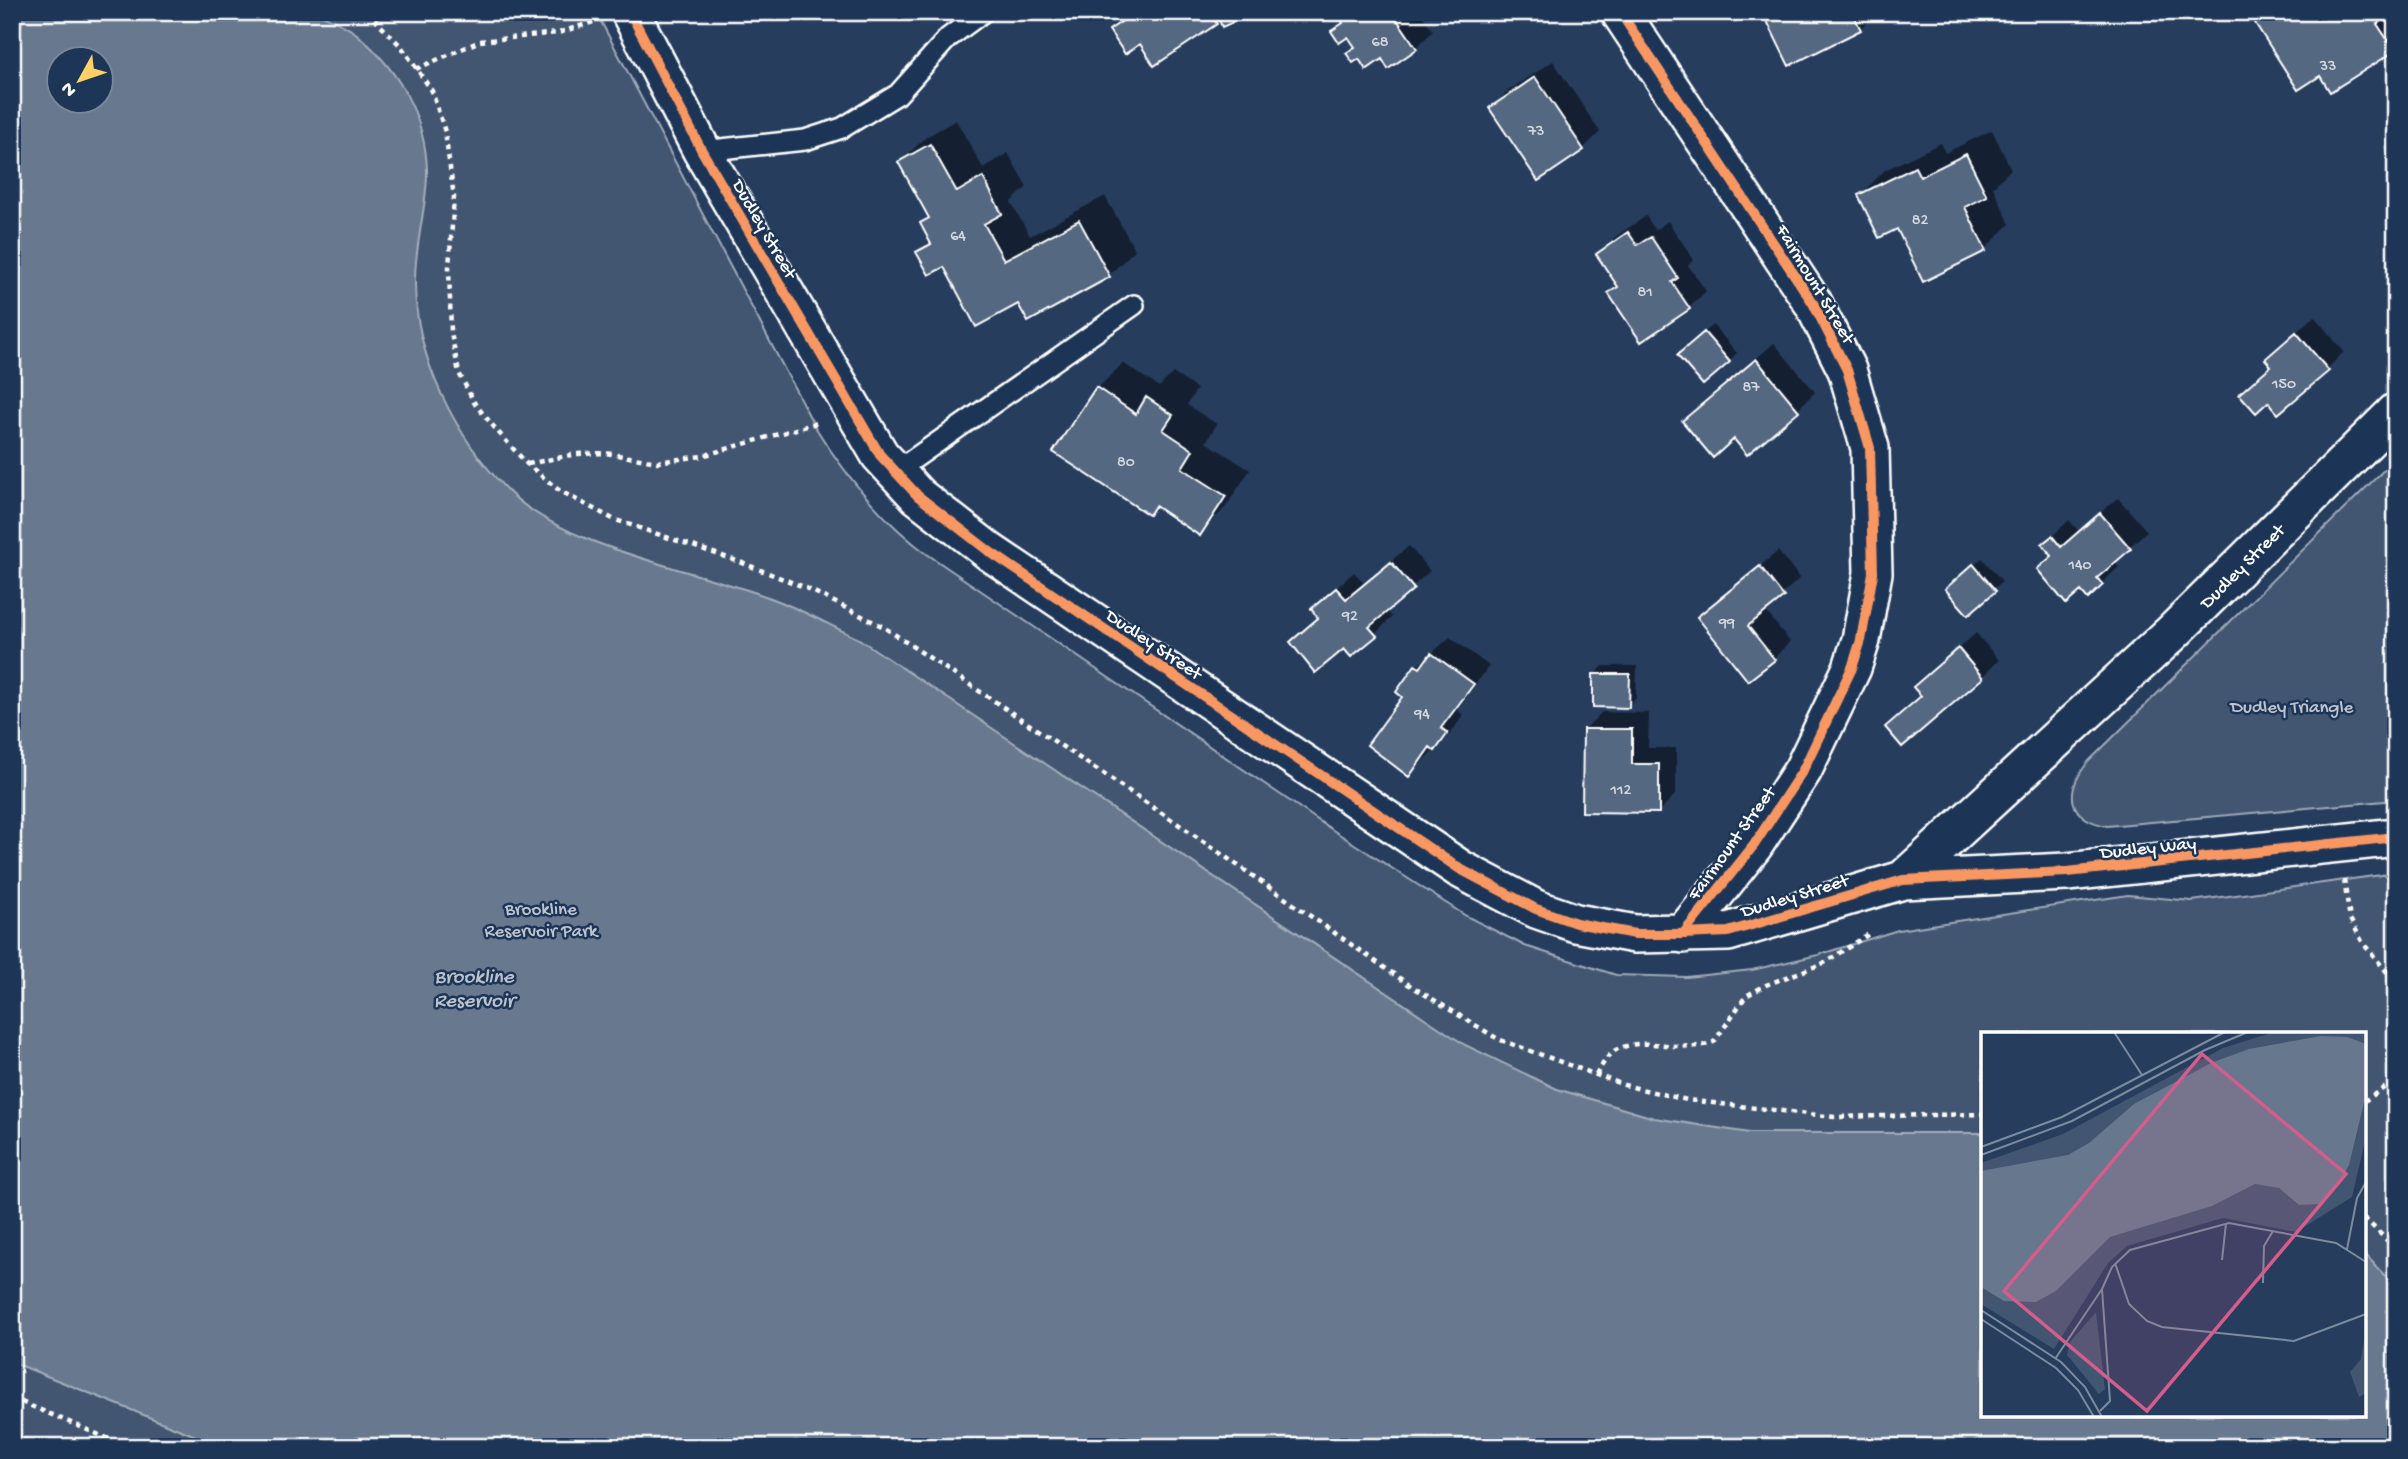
<svg xmlns="http://www.w3.org/2000/svg" width="2408" height="1459" viewBox="0 0 2408 1459" font-family="'Gochi Hand',sans-serif">
<rect width="100%" height="100%" fill="#263d5e"/>
<filter id="ink" filterUnits="userSpaceOnUse"><feTurbulence type="fractalNoise" baseFrequency=".0143" numOctaves="2"/><feDisplacementMap in="SourceGraphic" scale="14" xChannelSelector="R" yChannelSelector="G"/><feConvolveMatrix kernelMatrix="1 2 1 2 8 2 1 2 1" color-interpolation-filters="sRGB"/></filter>
<g filter="url(#ink)">
<path fill="#425672" stroke="#a0aab8" stroke-width="2" fill-rule="evenodd" d="M12,12h584l218,413c31,50 66,94 113,129l398,271 141,91 59,30 91,29 70,2 66,-7 66,-15 80,-25 230,-35 64,6 204,-28v574h-2350l-34,-14zM60,60h42v42h-42zM1983,1034h381v381h-381z
M2396,458v342l-289,26c-41,-8 -42,-35 -19,-64z"/>
<path fill="#67788e" stroke="#a4aebb" stroke-width="2" fill-rule="evenodd" d="M12,12h306c13,8 30,14 41,24 39,34 66,80 68,133 1,33 -12,74 -12,110 -1,78 40,158 94,213 55,55 185,78 259,105 31,11 61,28 91,42l606,406 92,44 97,29 95,15h234v282h381v-162l32,35v159h-2173l-211,-85zM60,60h42v42h-42z"/>
<path fill="#0007" d="M1130,12h123l-32,6 -66,45 -14,-22 -30,-11z
M1338,12h82l13,19 -17,17 -56,9 -12,-4 8,-7 -7,-11 -16,-4 10,-10z
M1744,12h133l-17,17z
M2250,12h146v36l-76,26z
M1553,61l47,71 -17,17 -92,-41 17,-17z
M956,120l27,48 25,-15 19,34 -16,15 19,34 75,-40 30,54 -26,25 -81,45 -10,-18 -99,-49 12,-13 -9,-16 8,-8 -30,-54 26,-25z
M1992,130l19,39 -18,18 17,37 -25,25 -87,-22 -38,-32 25,-25 56,-27 4,10z
M1646,216l9,14 13,-9 26,39 -6,5 18,26 -17,17 -79,-15 9,-8 -21,-31 17,-17z
M2314,316l30,36 -17,17 -59,31 -27,-6 32,-30 -6,-5z
M1713,325l24,28 -8,8 -42,-14z
M1774,343l41,49 -17,17 -51,44 -13,-16 -50,-16z
M1123,363l36,24 14,-14 24,16 -10,16 30,19 -11,18 44,28 -25,38 -26,25 -43,-28 -7,8 -52,-124z
M2118,498l29,33 -33,30 5,6 -31,29 -44,-52 25,-24 10,11z
M1409,546l21,25 -44,39 6,7 -17,17 -31,12 -52,-4 27,-25 -6,-8 41,-37 10,11z
M1778,551l22,27 -35,32 25,32 -17,17 -73,-42z
M1982,558l20,23 -8,8 -39,-8z
M1976,633l23,27 -17,17 -95,50 35,-32 -7,-8z
M1450,637l39,29 -32,44 6,5 -11,17 -43,42 8,-108z
M1603,666h34l-1,32 -8,8 -33,-32z
M1602,712l47,1 -1,35h28v46l-17,17 -74,-82z"/>
<path fill="#556781" stroke="#fff" stroke-width="2" d="M1136,12h74l7,12 -63,42 -14,-22 -15,10 -16,-24z
M1216,12h41l-35,15z
M1336,12h56l25,37 -29,20 -6,-10 -16,11 -7,-11 -6,4 -7,-10 9,-6 -7,-10 -9,6 -8,-12 12,-8z
M1733,12h119l9,18 -72,36 -24,-49z
M2248,12h148l-19,12 18,27 -65,41 -10,-16 -22,14z
M1535,77l49,73 -46,31 -49,-73z
M930,144l27,48 26,-15 19,37 -18,10 20,36 75,-40 31,57 -82,45 -10,-18 -42,23 -32,-60 -15,8 -13,-23 15,-8 -11,-21 9,-5 -31,-56z
M1966,154l21,42 -22,11 21,44 -63,31 -26,-53 -18,9 -21,-43 57,-28 5,10z
M1628,232l9,13 14,-8 27,41 -6,4 18,27 -49,33 -33,-49 10,-6 -22,-33z
M1704,332l26,30 -27,23 -26,-30z
M2296,332l33,39 -51,43 -10,-12 -12,11 -17,-19 32,-28 -6,-7z
M1756,359l43,52 -52,44 -13,-16 -21,19 -31,-37z
M1096,387l40,27 10,-17 27,18 -10,15 30,20 -11,18 44,28 -26,40 -45,-30 -6,9 -96,-63z
M2100,513l31,36 -34,29 6,7 -15,14 -7,-8 -15,13 -29,-35 15,-13 -10,-12 10,-8 9,11z
M1391,562l23,27 -45,38 8,9 -26,21 -7,-8 -29,24 -25,-31 28,-24 -7,-9 25,-21 10,11z
M1973,564l23,27 -28,24 -23,-26z
M1760,566l24,31 -36,29 27,34 -27,21 -51,-64z
M1958,648l25,30 -81,69 -17,-20 36,-31 -8,-9z
M1431,653l43,31 -33,44 7,5 -13,18 -5,-4 -21,30 -42,-32 35,-48 -6,-5 19,-27 5,3z
M1593,674h37l-1,34 -36,-1z
M1583,729h49v35h27v49l-77,-1z"/>
<g fill="none" stroke-linecap="round" stroke-linejoin="round">
<defs>
<path id="lane" d="M702,151l103,-11 37,-12 56,-34 50,-56 35,-26
M895,472l239,-167"/>
<path id="street" d="M630,12l72,139 178,304 38,41 72,56 470,317 76,40 40,14 59,11 93,-2 175,-52 269,-247 224,-221
M1620,12l193,291 34,67 23,78 3,125 -12,67 -9,28 -49,102 -49,75 -71,89
M1903,880l164,-8 329,-35"/>
</defs>
<use href="#lane" stroke="#fff" stroke-width="24"/>
<use href="#street" stroke="#fff" stroke-width="42"/>
<path stroke="#fff" stroke-width="4.5" stroke-dasharray="5 5" stroke-linecap="butt" d="M367,12l34,34 31,45 13,41 9,65 -5,70 2,66 8,40 16,31 24,29 28,31 33,27 53,28 127,43 64,25 78,39 302,202 224,156 90,55 126,46 63,15 147,17 149,-3
M416,69l64,-28 78,-8 35,-11
M528,464l48,-10 30,-1 51,9 45,-6 115,-33
M2344,880l6,39 13,24 33,40
M1596,1075c5,-8 12,-21 20,-25 31,-16 66,5 98,-8l32,-46 20,-11 58,-22 48,-31
M2364,1101l32,-21
M2364,1218l32,31
M12,1398l116,49"/>
<use href="#lane" stroke="#1d3557" stroke-width="19"/>
<use href="#street" stroke="#1d3557" stroke-width="37"/>
<defs>
<path id="cycleway" d="M630,12l72,139 178,304 38,41 72,56 470,317 76,40 40,14 59,11h48l45,-2 175,-52 164,-8 329,-35
M1620,12l193,291 34,67 23,78 3,125 -12,67 -9,28 -49,102 -49,75 -71,89"/>
</defs>
<use href="#cycleway" stroke="#1d3557" stroke-width="15"/>
<use href="#cycleway" stroke="#f99763" stroke-width="10"/>
</g>
</g>
<g text-anchor="middle" stroke-width="5" stroke-linejoin="round" paint-order="stroke">
<g font-size="16" fill="#d4d9e0">
<text x="1380" y="46">68</text>
<text x="2328" y="70">33</text>
<text x="1536" y="135">73</text>
<text x="1920" y="224">82</text>
<text x="958" y="240">64</text>
<text x="1645" y="296">81</text>
<text x="2284" y="388">150</text>
<text x="1751" y="391">87</text>
<text x="1126" y="466">80</text>
<text x="2080" y="569">140</text>
<text x="1350" y="620">92</text>
<text x="1727" y="627">99</text>
<text x="1422" y="718">94</text>
<text x="1621" y="794">112</text>
</g>
<g font-size="19" fill="#fff" stroke="#1d3557">
<text transform="translate(766 228) rotate(60)" y="7">Dudley Street</text>
<text transform="translate(1817 283) rotate(59)" y="7">Fairmount Street</text>
<text transform="translate(2241 565) rotate(-45)" y="7">Dudley Street</text>
<text transform="translate(1155 643) rotate(34)" y="7">Dudley Street</text>
<text transform="translate(1730 842) rotate(-54)" y="7">Fairmount Street</text>
<text transform="translate(2148 846) rotate(-6)" y="7">Dudley Way</text>
<text transform="translate(1794 894) rotate(-17)" y="7">Dudley Street</text>
</g>
<g font-size="19" fill="#bdc4ce" stroke="#1d3557">
<text x="2292" y="712">Dudley Triangle</text>
<text x="541" y="914">Brookline<tspan x="541" dy="22">Reservoir Park</tspan></text>
</g>
<g font-size="21" font-style="italic" fill="#bbc2cc" stroke="#1d3557">
<text x="474" y="982">Brookline<tspan x="474" dy="24">Reservoir</tspan></text>
</g>
</g>
<g transform="translate(1981 1032)">
<rect width="385" height="385" fill="#263d5e"/>
<path d="M293,0h92v105l-14,60 -56,35 -73,-14 -96,28 -19,17 -54,86 -73,-45v-141l82,-29 160,-86zM115,280l9,77 -6,5 -32,-39 3,-13zM385,296v65l-7,4 -9,-25 11,-13z" fill="#425672"/>
<path d="M340,4l26,1 19,7v50l-17,71 -13,23 -16,16 -21,1 -20,-17 -24,-4 -43,22 -102,31 -54,54 -20,11 -32,-1 -23,-14v-116l87,-16 21,-12 45,-39 77,-41 38,-14z" fill="#67788e"/>
<path fill="none" stroke="#7d8b9e" stroke-width="2" d="M133,0l28,43M0,115l81,-30 163,-85M0,123l91,-34 133,-71 43,-18M366,217l10,-51 9,-16M241,228l4,-37M134,231l14,41 18,17 15,6 132,14 72,-27M282,251l1,-37 9,-15M0,278l80,52 24,25 17,30M0,287l75,49 22,22 16,27M74,327l47,-70M119,379l10,-10 -8,-112 10,-22 18,-17 99,-27 107,20 30,19"/>
<path fill="#d45d8c" fill-opacity="0.15" stroke="#d45d8c" stroke-width="3.5" d="M221,22l144,120 -199,237 -143,-120z"/>
<rect width="385" height="385" fill="none" stroke="#fff" stroke-width="3.5"/>
</g>
<rect width="2408" height="1459" fill="none" stroke="#1d3557" stroke-width="42"/>
<rect x="21" y="21" width="2366" height="1417" fill="none" stroke="#fff" stroke-width="2.5" filter="url(#ink)"/>
<g transform="translate(80 80) rotate(230)"><circle r="33" fill="#1d3557" stroke="#77869a" stroke-width="2"/>
<path d="M0-5L12 26L0 18L-12 26Z" fill="#ffd166"/>
<text y="-10" font-size="19" font-weight="bold" text-anchor="middle" fill="#ffffff">N</text>
</g>
</svg>
